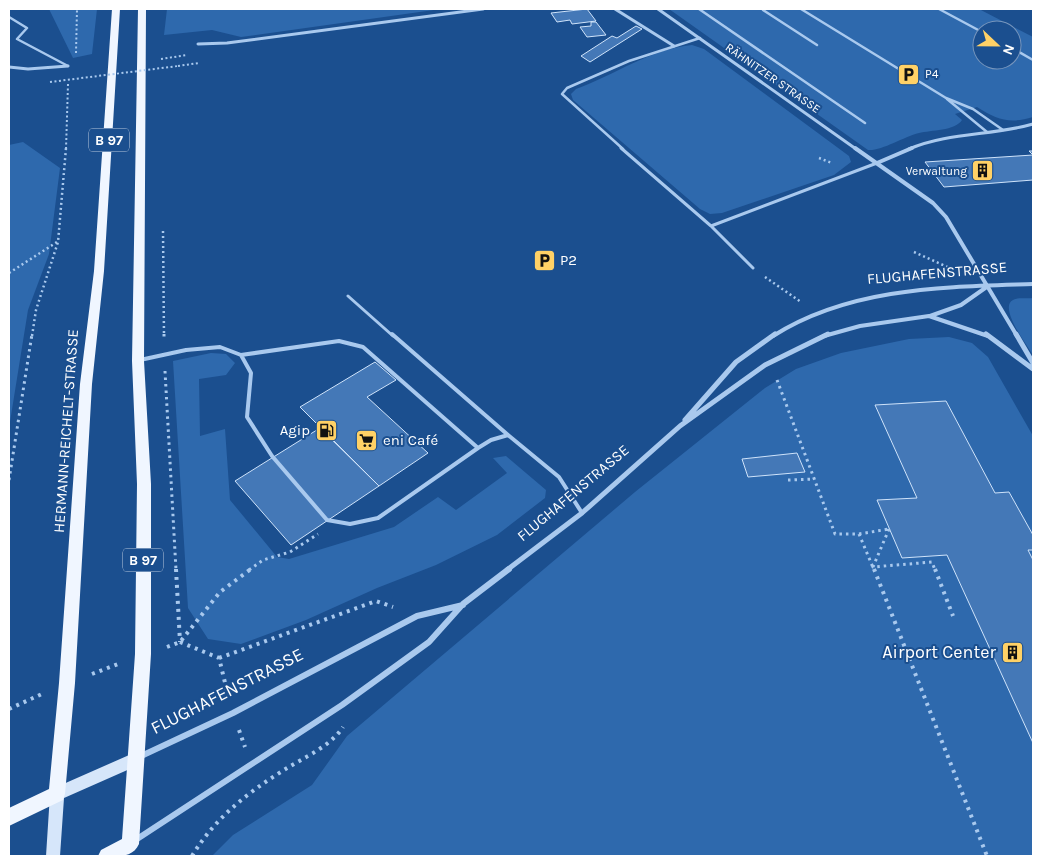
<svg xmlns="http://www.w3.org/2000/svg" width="1042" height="865" viewBox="0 0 1042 865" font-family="Karla,sans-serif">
<rect width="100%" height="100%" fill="#1b4f8f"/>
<path fill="#2e69ad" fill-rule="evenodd" d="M49,9h48l-5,45 -19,4z
M167,9h274l-200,28 -29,-7 -48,5z
M669,9h310l54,28v80c-23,7 -36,3 -56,-10l-22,7 7,6c-7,11 -31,10 -43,13 -16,4 -37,18 -51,17zM982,30h30v30h-30z
M692,45l12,4 145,107 2,6 -17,13 -112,38 -12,1 -10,-5 -127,-109 -2,-6 5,-5c39,-14 74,-40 116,-44z
M23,142l37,26 -11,86 -21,56 -19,118v-283z
M1033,298v57c-5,-8 -35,-48 -20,-55 5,-3 15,-1 20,-2z
M949,337l23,6 16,14 45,79v420h-821l21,-21 79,-50 35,-49 288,-244 130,-104 31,-19 45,-16 68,-14z
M211,353l15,1 9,9 -9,12 -27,4 1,57 25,-7 5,71 47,57 12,2 105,-32 44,-30 18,13 51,-37 -14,-15 13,-2 40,34 -1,8 -48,37 -61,30 -59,23 -71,32 -65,24 -33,-5 -20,-31 -15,-247z"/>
<path fill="#4478b7" stroke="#cfe3fa" d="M587,9l9,12 -24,3 -2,-4 -13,2 -6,-9z
M591,22h5l10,13 -19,2 -7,-10 11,-1z
M636,26l6,3 -52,33 -9,-6 31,-20 5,2z
M1029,151h4v29l-89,7 -19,-25 108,-7z
M375,362l21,18 -29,17 61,56 -49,33 -79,-79z
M946,401l49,92 14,-1 24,43v15h-5l5,10v183l-86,-188 -45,3 -25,-58 40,-2 -42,-93z
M320,428l59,58 -88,59 -56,-64z
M797,453l8,19 -57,5 -6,-18z"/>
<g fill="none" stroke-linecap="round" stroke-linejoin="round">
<path stroke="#a9c9ee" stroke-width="2" stroke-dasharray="2 2.5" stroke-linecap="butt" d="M76,53l1,-44
M161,59l26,-4
M178,66l21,-3
M66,149l2,-65"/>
<path stroke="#a9c9ee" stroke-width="2.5" stroke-dasharray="2 3" stroke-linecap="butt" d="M819,158l13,5
M163,231l1,105
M914,252l38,17
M9,273l48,-31
M765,277l36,25
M32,336l4,-26 22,-68 8,-94"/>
<path stroke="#a9c9ee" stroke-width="3" stroke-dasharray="2.5 4" stroke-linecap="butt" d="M164,334v3
M165,371l11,199
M777,380l58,154h24l15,36
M9,480l23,-146
M788,480l26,-1
M889,529l-16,38 59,-5 3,8
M859,534l30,-5
M249,570l14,-10 27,-8 28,-18"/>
<path stroke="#a9c9ee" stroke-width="4" stroke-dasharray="3 5" stroke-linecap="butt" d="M176,569l4,73
M874,569l113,287
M935,569l18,47
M180,642l39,16 9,37
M167,647l13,-5 40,-50 31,-23
M219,658l157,-57 17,6
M92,674l26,-10
M9,709l35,-16
M239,730l6,17
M192,856c23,-38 55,-63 92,-86 20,-13 46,-23 59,-43"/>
<path stroke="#a9c9ee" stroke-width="2.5" d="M699,9l166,114
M801,9l145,89 27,11 30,21
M939,9l43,23
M763,10l54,35
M9,17l18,11 -10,11 51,27
M1012,48l21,12
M947,99l40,33
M623,149l-61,-55 5,-6 62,-27 71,-23"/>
<path stroke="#a9c9ee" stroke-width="3" d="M621,148l90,78 42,42
M711,226l166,-63
M348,296l45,40"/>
<path stroke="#a9c9ee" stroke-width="4" d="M392,334l116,101
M241,355l98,-14 24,6 115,101
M140,360l46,-10 34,-3 21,8 10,18 -4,44 25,39 55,64 23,4 28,-6 100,-70 13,-8 17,-5 51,42 23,36"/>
<path stroke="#a9c9ee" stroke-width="3" d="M615,9l59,37
M658,9l198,140
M198,44l29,-1 256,-34
M9,67l19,2 40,-3
M909,149c40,-17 83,-13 124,-25"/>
<path stroke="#a9c9ee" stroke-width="4" d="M855,148l78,55 13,14 71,119
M877,163l35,-15
M930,316l31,-11 27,-19
M773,336c77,-49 172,-49 260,-52
M824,336l36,-10 69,-10 59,20"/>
<path stroke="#a9c9ee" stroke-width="5" d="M986,334l47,35
M1016,334l17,29
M685,420l51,-58 39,-28
M507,570l75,-57 98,-87 85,-61 63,-31"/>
<path stroke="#a9c9ee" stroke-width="6" d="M139,757l94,-44 184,-97 46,-11
M134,841l208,-136 87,-63 34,-38 46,-35"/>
<path fill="#d6e6fa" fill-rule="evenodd" d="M136,752l5,2 2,5 -2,5 -77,34 -4,58h-14l4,-62 2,-5z"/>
<path fill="#f0f6ff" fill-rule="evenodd" d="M112,9h8l-16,262 -12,113 -17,299 -10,111 -2,6 -54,26v-18l40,-19 10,-106 21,-299 14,-113z
M138,9h8l-2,352 7,123v170l-12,190c-7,16 -26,12 -41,12l3,-6 21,-11 13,-185 2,-170 -5,-123z"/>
<path stroke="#a9c9ee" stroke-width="2" stroke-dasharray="2 2.5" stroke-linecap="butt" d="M50,82l128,-16"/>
</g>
<defs>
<symbol id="parking-square" viewBox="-11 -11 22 22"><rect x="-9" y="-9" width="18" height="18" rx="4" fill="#ffd166" stroke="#1b4f8f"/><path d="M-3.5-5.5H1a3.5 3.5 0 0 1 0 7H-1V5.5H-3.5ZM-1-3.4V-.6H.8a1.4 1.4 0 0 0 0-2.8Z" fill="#111"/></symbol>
<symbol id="building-square" viewBox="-11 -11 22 22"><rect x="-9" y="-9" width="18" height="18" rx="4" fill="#ffd166" stroke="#1b4f8f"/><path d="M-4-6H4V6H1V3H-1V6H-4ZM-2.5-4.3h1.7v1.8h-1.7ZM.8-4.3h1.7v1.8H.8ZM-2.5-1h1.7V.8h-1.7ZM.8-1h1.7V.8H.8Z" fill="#111"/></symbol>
<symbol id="fuel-square" viewBox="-11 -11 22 22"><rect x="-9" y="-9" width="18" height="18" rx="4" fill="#ffd166" stroke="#1b4f8f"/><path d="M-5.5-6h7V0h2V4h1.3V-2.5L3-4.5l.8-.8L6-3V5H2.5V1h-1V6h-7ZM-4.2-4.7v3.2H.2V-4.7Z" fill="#111"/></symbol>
<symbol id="supermarket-square" viewBox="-11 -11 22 22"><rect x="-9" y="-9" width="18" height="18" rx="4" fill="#ffd166" stroke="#1b4f8f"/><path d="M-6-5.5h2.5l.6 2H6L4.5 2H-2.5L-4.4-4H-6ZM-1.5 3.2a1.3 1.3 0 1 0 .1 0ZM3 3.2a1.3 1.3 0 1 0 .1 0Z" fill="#111"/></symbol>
</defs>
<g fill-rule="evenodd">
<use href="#parking-square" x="896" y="62" width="25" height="25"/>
<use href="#building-square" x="970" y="158" width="25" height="25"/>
<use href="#parking-square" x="532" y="248" width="25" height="25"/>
<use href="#fuel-square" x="314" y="418" width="25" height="25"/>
<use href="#supermarket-square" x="354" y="428" width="25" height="25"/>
<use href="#building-square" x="1000" y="640" width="25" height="25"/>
</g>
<g text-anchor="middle" stroke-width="4" stroke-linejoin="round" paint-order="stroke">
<g font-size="12" fill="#fff" stroke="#1b4f8f" text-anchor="start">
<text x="925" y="78">P4</text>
<text x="967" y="175" text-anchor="end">Verwaltung</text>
</g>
<g font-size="12" fill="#fff" stroke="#1b4f8f">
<text transform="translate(773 78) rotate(35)" y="4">RÄHNITZER STRASSE</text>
</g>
<g fill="#1b4f8f" stroke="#bbcadd" stroke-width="1">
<rect x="89" y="128.5" width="40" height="23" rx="4"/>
<rect x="123" y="548.5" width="40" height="23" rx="4"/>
</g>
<g font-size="14" font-weight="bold" fill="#fff">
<text x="109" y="145">B 97</text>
<text x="143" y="565">B 97</text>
</g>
<g font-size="15" fill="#fff" stroke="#1b4f8f" text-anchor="start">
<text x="560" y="265">P2</text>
<text x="310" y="435" text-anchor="end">Agip</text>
<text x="383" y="445">eni Café</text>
</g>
<g font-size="15" fill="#fff" stroke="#1b4f8f">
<text transform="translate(937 273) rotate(-5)" y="5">FLUGHAFENSTRASSE</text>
<text transform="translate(66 431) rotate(-86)" y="5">HERMANN-REICHELT-STRASSE</text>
<text transform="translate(573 493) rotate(-40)" y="5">FLUGHAFENSTRASSE</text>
</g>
<g font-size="18" fill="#fff" stroke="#1b4f8f" text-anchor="end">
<text x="996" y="658">Airport Center</text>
</g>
<g font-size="18" fill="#fff" stroke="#1b4f8f">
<text transform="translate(227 691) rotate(-27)" y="6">FLUGHAFENSTRASSE</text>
</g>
</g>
<rect width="1042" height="865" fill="none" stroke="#ffffff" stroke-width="20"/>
<g transform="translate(997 45) rotate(112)"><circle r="24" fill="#1b4f8f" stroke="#7695bc"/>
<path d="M0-4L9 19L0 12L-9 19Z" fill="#ffd166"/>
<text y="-8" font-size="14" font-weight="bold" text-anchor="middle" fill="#ffffff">N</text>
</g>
</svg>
